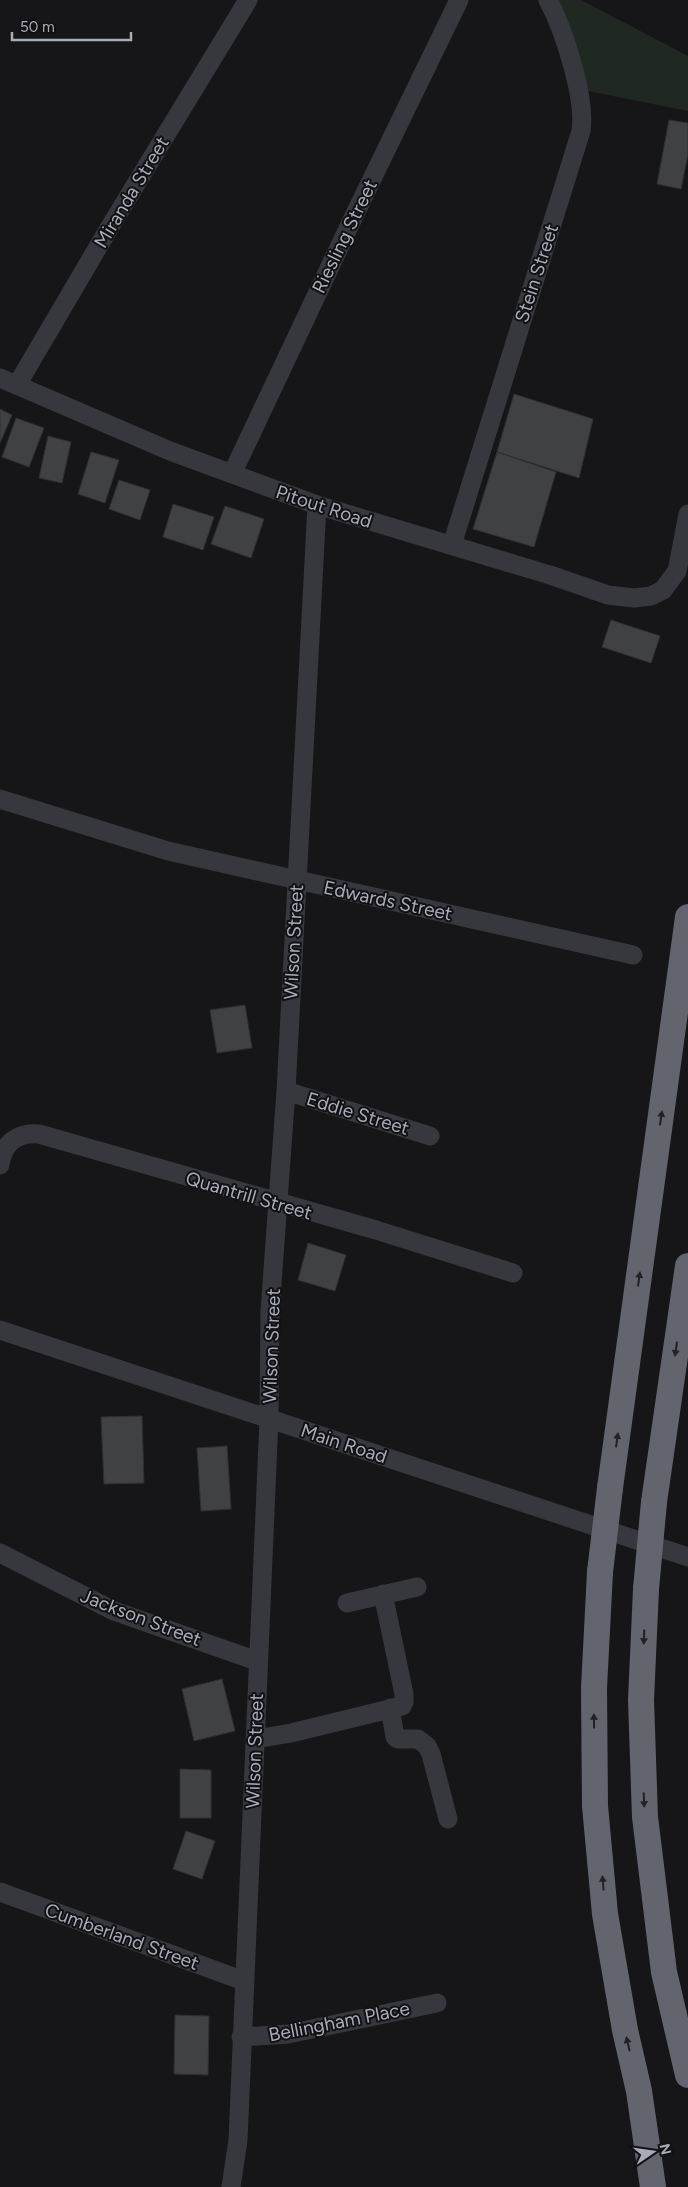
<svg xmlns="http://www.w3.org/2000/svg" width="688" height="2187" viewBox="0 0 688 2187" font-family="Figtree,sans-serif">
<rect width="100%" height="100%" fill="#161618"/>
<path fill="#202822" d="M556,0h25l107,56v55l-105,-21z"/>
<path fill="#404145" stroke="#303034" d="M669,120l19,3v31l-7,35 -24,-5z
M514,394l79,25 -14,59 -82,-26z
M0,409l12,6 -12,28z
M16,418l28,10 -15,39 -27,-10z
M48,436l23,6 -9,41 -23,-5z
M91,452l28,8 -14,43 -27,-9z
M497,452l59,20 -22,75 -61,-18z
M119,480l31,10 -10,30 -31,-11z
M173,504l41,13 -11,33 -40,-13z
M225,506l39,13 -13,39 -40,-14z
M611,620l49,16 -9,27 -49,-16z
M245,1005l7,43 -35,5 -7,-43z
M308,1243l38,12 -11,36 -37,-11z
M142,1416l2,67 -40,1 -3,-67z
M227,1446l4,63 -30,2 -4,-63z
M222,1679l13,52 -41,10 -12,-52z
M180,1769l31,1v48h-31z
M186,1831l29,10 -13,38 -29,-10z
M175,2015l34,1 -1,59 -34,-1z"/>
<g fill="none" stroke-linecap="round" stroke-linejoin="round">
<path stroke="#37383d" stroke-width="19" d="M0,378l170,73 147,54 233,70 58,20 26,3 17,-2 12,-6 14,-19 11,-57
M17,385l91,-155 140,-230
M232,474l121,-256 106,-218
M452,545l129,-414c5,-33 -17,-101 -33,-131
M0,799l168,52 465,104
M286,1091l144,45
M0,1165c3,-22 18,-33 39,-31l337,96 137,43
M0,1330l688,227
M0,1553l114,58 143,50
M347,1603l70,-16
M390,1708l5,29 3,2h20l9,7 4,8 17,65
M256,1739l35,-6 111,-27 2,-4v-8l-21,-100
M0,1892l244,89
M241,2037l47,-3 149,-31
M231,2187l7,-47 31,-721 1,-108 16,-220 31,-586"/>
<path stroke="#63656e" stroke-width="26" d="M610,1488l78,-571
M654,1502l34,-236
M600,1572l-6,116 1,118 10,108 20,116 14,61 14,96
M646,1589l-5,111 4,117 19,155 24,103"/>
<path stroke="#63656e" stroke-width="26" d="M600,1572l10,-84
M646,1589l8,-87"/>
</g>
<defs><path id="oneway-solid" d="M-6-.8H1V-3.2L6.5 0L1 3.2V.8H-6Z" transform="scale(1.25)"/></defs>
<g fill="#212225">
<use href="#oneway-solid" transform="translate(661 1118) rotate(-82)"/>
<use href="#oneway-solid" transform="translate(639 1279) rotate(-82)"/>
<use href="#oneway-solid" transform="translate(676 1349) rotate(98)"/>
<use href="#oneway-solid" transform="translate(617 1440) rotate(-82)"/>
<use href="#oneway-solid" transform="translate(644 1637) rotate(92)"/>
<use href="#oneway-solid" transform="translate(594 1721) rotate(-91)"/>
<use href="#oneway-solid" transform="translate(644 1800) rotate(88)"/>
<use href="#oneway-solid" transform="translate(603 1883) rotate(-95)"/>
<use href="#oneway-solid" transform="translate(628 2044) rotate(-103)"/>
</g>
<g text-anchor="middle" stroke-width="4" stroke-linejoin="round" paint-order="stroke">
<g font-size="19" fill="#a8acb8" stroke="#111113">
<text transform="translate(131 192) rotate(-59)" y="7">Miranda Street</text>
<text transform="translate(344 236) rotate(-64)" y="7">Riesling Street</text>
<text transform="translate(536 273) rotate(-72)" y="7">Stein Street</text>
<text transform="translate(324 506) rotate(18)" y="7">Pitout Road</text>
<text transform="translate(388 900) rotate(12)" y="7">Edwards Street</text>
<text transform="translate(293 942) rotate(-87)" y="7">Wilson Street</text>
<text transform="translate(358 1113) rotate(17)" y="7">Eddie Street</text>
<text transform="translate(249 1195) rotate(16)" y="7">Quantrill Street</text>
<text transform="translate(271 1346) rotate(-88)" y="7">Wilson Street</text>
<text transform="translate(344 1443) rotate(18)" y="7">Main Road</text>
<text transform="translate(141 1617) rotate(21)" y="7">Jackson Street</text>
<text transform="translate(254 1751) rotate(-88)" y="7">Wilson Street</text>
<text transform="translate(122 1936) rotate(20)" y="7">Cumberland Street</text>
<text transform="translate(339 2021) rotate(-11)" y="7">Bellingham Place</text>
</g>
</g>
<g transform="translate(653 2152) rotate(77)" stroke="#111113" stroke-width="4" paint-order="stroke">
<path d="M0-4L9 19L0 12L-9 19Z" fill="#a8acb8"/>
<text y="-8" font-size="14" font-weight="bold" text-anchor="middle" fill="#a8acb8">N</text>
</g>
<path d="M12 32v8h119v-8" fill="none" stroke="#a8acb8" stroke-width="2.5"/>
<text x="20" y="32" font-size="15" fill="#a8acb8" stroke="#111113" stroke-width="4" paint-order="stroke">50 m</text>
</svg>
